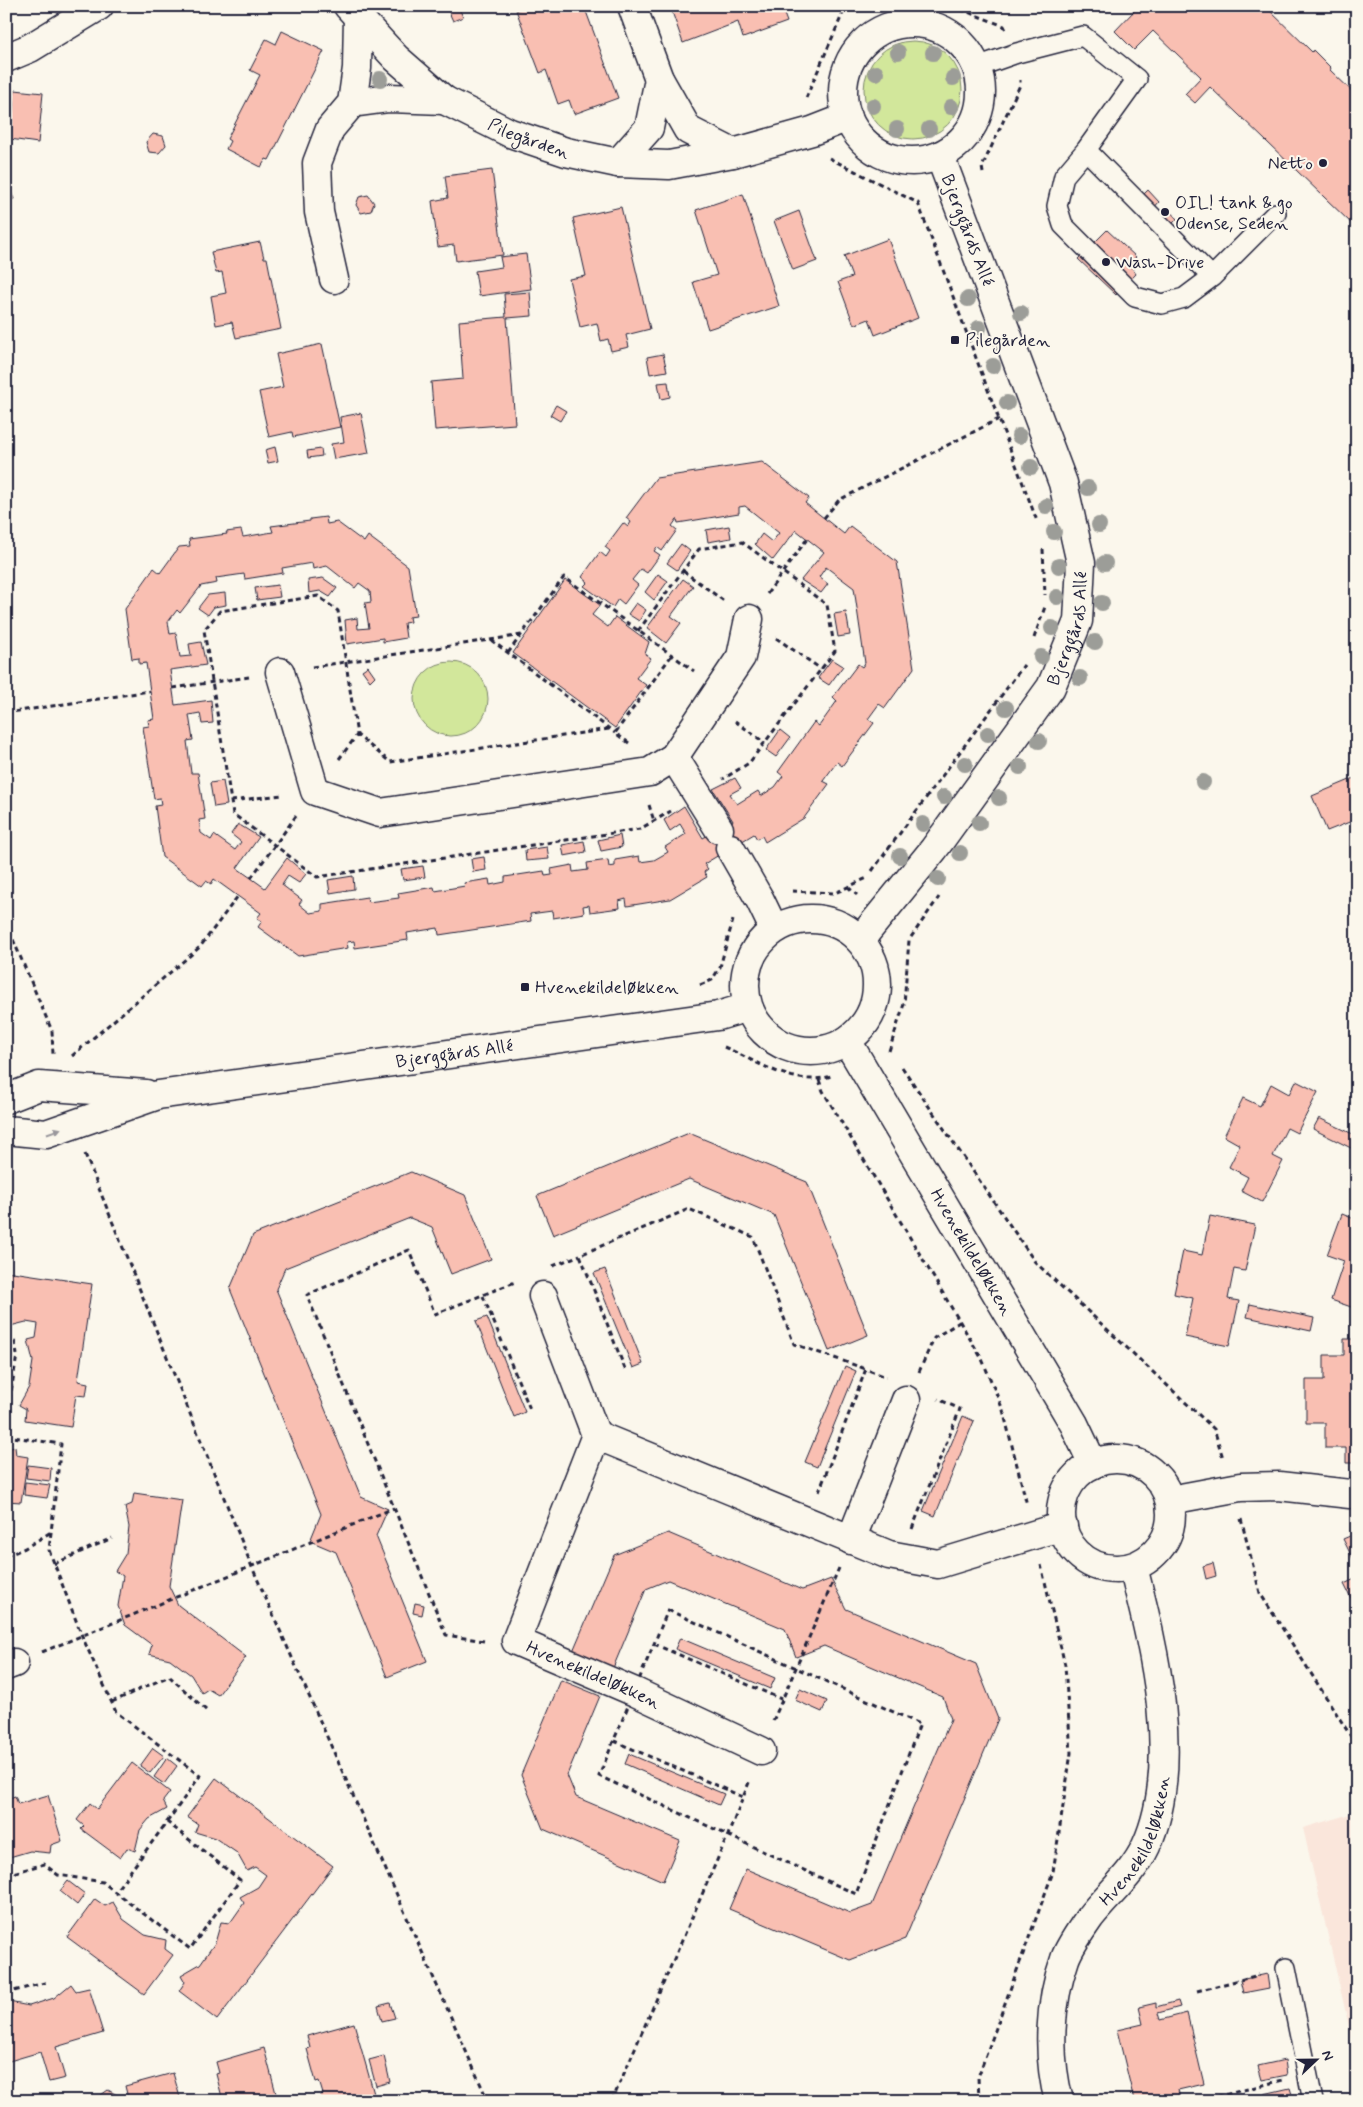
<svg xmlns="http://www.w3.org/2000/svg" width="1363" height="2107" viewBox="0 0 1363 2107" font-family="Mynerve,sans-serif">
<rect width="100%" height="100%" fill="#fbf7ec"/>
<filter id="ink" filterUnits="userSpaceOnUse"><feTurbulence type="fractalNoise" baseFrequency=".02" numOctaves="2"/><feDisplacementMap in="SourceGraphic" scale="10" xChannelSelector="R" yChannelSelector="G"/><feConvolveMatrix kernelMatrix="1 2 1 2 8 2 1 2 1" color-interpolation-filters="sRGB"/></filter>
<g filter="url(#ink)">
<path fill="#fae6db" d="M1357,1812v249l-54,-233z"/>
<path fill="#d2e79b" stroke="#7a846b" d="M864 90a49 49 0 1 1 98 0a49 49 0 1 1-98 0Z
M414 699a37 37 0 1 1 74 0a37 37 0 1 1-74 0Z"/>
<path fill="#f9bfb2" stroke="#22223b" d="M451,6h7l5,11 -10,4 -6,-13z
M528,6h56l34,92 -44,16 -5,-14 -11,4 -12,-34 -6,3 -24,-63z
M670,6h111l6,16 -44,16 -5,-16 -55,21z
M1131,6h134l47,46 1,-2 18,18 -1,2 27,26v130l-4,-4 -1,2 -142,-137 -15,16 -10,-9 16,-17 -48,-46 -19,19 -19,-19 19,-20 -4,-3z
M282,31l42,20 -55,109 -3,-1 -5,8 -35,-18 4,-8 -3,-2 33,-64 -10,-5 16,-31 10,5z
M15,90l28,3 -5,50 -28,-4z
M153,134l10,2 3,9 -7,8 -10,-1 -3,-10z
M492,170l11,85 -47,6 -2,-16 -16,2 -6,-46 16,-3 -3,-22z
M6,180l8,19 -8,3z
M1148,190l11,12 -6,7 -11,-13z
M743,194l36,112 -71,23 -15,-47 24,-7 -21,-65z
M368,195l6,8 -3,8 -10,2 -5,-8 3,-8z
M621,207l29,122 -24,6 3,12 -18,4 -3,-12 -7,2 -4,-18 -17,4 -11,-48 17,-3 -13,-58z
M1167,208l10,11 -6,6 -11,-10z
M799,211l18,50 -24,9 -19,-49z
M1107,230l29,27 -7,7 7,10 -20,21 -38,-36z
M888,239l30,79 -43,17 -6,-16 -15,6 -16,-43 14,-5 -8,-21z
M260,242l4,16h3l14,71 -45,9 -4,-16 -16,3 -5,-29 15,-3 -4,-21 -6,1 -5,-21z
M526,254l5,35 -52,7 -4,-25 27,-4 -2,-10z
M530,292l2,24 -25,2 8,106 -80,6 -4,-48 32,-3 -4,-58 47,-4 -2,-23z
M322,344l18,83 -47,10 -1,-5 -23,5 -10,-45 24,-5 -7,-33z
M663,354l4,17 -17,3 -3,-17z
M668,382l2,15 -9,2 -3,-16z
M556,405l10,6 -6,10 -10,-6z
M361,413l8,40 -35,6 -3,-15 13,-2 -4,-25z
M275,447l3,14 -10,2 -3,-13z
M321,449l1,7 -14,2 -1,-7z
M762,462l47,36 -4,5 39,31 6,-8 47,36 17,106 -29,40 -6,-4 -11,15 6,4 -32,43 -5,-4 -14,19 6,3 -25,34 -39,24 -3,-6 -5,3 -3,-5 -50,30 4,5 -4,3 3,5 -37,22 -43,7 -1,-7 -7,2 1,7 -30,4 -1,-7 -6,1 1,7 -31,5 -1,-7 -22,3 1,7 -92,14 -1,-7 -31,5 1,7 -53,8 -1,-7 -7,1 1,6 -50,8 -40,-29 4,-6 -5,-3 4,-5 -47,-34 -3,5 -5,-3 -4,5 -40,-29 -7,-51 6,-1 -1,-7 -6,1 -11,-72 6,-1 -1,-6 6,-1 -8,-56 -7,1v-6l-7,1 -7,-50 29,-41 6,5 19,-26 11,-1 -1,-7 38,-5 -1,-2 15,-2 2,7 30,-5 -2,-6 39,-5v-2l16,-2 1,7 10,-2 27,20 4,-6 40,30 8,50 -7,1 1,5 -6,1 2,15 -23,4v-4l-36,6 -2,-24 12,-2 1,11 11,-1 -4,-25 6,-1 -1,-11 -11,-8 -4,5 -28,-22 -14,3 -1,-6 -30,5 1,5 -38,6 -1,-5 -28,4 1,5 -16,3 -21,27 -3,-3 -9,12 2,12 6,-1 4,24 11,-1 -2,-12 12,-2 5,23 -36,5 5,35 36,-5 2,23 -11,1 -2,-11 -11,2 4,25 -6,1 4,32h7l7,46 -6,1 2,13 10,7 3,-5 21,15 6,-8 -10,-8 7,-10 21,13 -22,31 28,20 22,-30 19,16 -7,9 -11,-7 -6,9 20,15 -3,4 11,9 12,-2v-7l45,-7 1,5 31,-4 -1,-5 36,-6 1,4 30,-5 -1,-3 25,-4 1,6 15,-3v-5l39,-6 1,5 7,-1 -1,-6 21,-4 1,7 15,-2 -1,-7 21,-3 1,7 6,-1v-6l24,-4 1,6 14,-2 14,-8 -3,-5 21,-13 -6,-10 -10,7 -6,-11 20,-14 19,32 30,-17 -20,-32 22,-11 6,10 -11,6 7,10 21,-13 3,5 14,-9 8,-11 -5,-4 36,-50 5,4 18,-25 -4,-4 25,-33 4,3 3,-4 -11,-75 -28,-21 -7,10 9,7 -7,9 -20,-13 23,-28 -28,-22 -23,30 -18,-16 7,-10 10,8 7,-9 -34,-27 -6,1v6l-61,10 -1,-4 -5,7 5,4 -15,21 -5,-4 -3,4 6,4 -13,18 -6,-4 -9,11 6,5 -14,19 -6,-5 -5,8 -29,-21 4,-4 -6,-5 18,-25 6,5 4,-6 -5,-4 18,-24 5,4 3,-5 -5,-4 30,-40z
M729,526l2,12 -23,4 -2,-12z
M681,544l9,7 -13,19 -10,-7z
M658,574l10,7 -14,19 -9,-8z
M323,578l14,10 -7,9 -10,-6 -11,2 -1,-13z
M683,579l10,7 -22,30 10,7 -15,20 -19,-15z
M565,580l35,25 -8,10 16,12 7,-10 34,25 -4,12 6,4 -15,20 10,7 -31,43 -102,-75z
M278,585l2,12 -23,3 -2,-12z
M225,593l1,12 -12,2 -6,8 -10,-7 10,-13z
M636,603l10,7 -7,11 -11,-7z
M846,612l4,23 -12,2 -4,-23z
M832,659l11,7 -14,19 -11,-7z
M368,666l7,10 -5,5 -8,-11z
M780,730l10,8 -14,19 -10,-7z
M1357,777v42l-30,12 -15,-35z
M223,781l4,24 -13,2 -4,-24z
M620,835l2,12 -21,4 -3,-11z
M584,841l2,11 -22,4 -2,-11z
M547,847l2,12 -23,2 -1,-11z
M484,857l2,13 -13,2 -2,-13z
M423,866l2,11 -22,3 -2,-11z
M353,876l1,13 -24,4 -2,-13z
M1357,890v16l-6,-14z
M1296,1081l22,11 -21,41 -10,-5 -14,28 10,5 -21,41 -21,-11 7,-14 -19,-10 11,-22 -16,-9 19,-38 17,8 11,-22 18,10z
M1319,1118l38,18 -2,14 -42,-21z
M689,1133l118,49 61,153 -39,16 -55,-136 -85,-36 -136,56 -16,-39z
M411,1172l54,23 26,64 -40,15 -19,-47 -22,-9 -125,50 -9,21 85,208 27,12 -12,27 51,125 -40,16 -51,-125 -26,-11 11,-27 -91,-225 23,-54z
M1342,1214l15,6v89l-26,-9 13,-39 -17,-6z
M1210,1216l45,9 -10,46 -11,-2 -6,30 11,2 -10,45 -44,-9 8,-39 -19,-4 9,-43 19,4z
M605,1269l38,95 -10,4 -39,-95z
M6,1271l86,13 -14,97 10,2 -2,13 -10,-1 -5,32 -46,-7 1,-11 -7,-4 10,-18 4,-26 -5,-21 8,-2 2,-14 -12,-2 -20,5z
M1250,1304l64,14 -3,13 -64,-14z
M487,1317l38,95 -11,5 -38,-96z
M1344,1339h13v124h-11v-15h-21v-25h-19v-43h18v-25h20z
M845,1366l11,5 -39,96 -12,-5z
M963,1416l11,5 -39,95 -12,-5z
M15,1447l1,8 12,2 -7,45 -15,-1v-52z
M28,1465l23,3 -1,13 -24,-3z
M25,1482l25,3 -3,13 -23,-3z
M134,1493l48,7 -13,86 9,19 68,52 -28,38 -10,-6 -6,4 -11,-18 -21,-16 -21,-5 3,-9 -27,-20 -7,-19 5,-30 -8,-5 11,-18 3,-26 -4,-20 7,-3z
M668,1533l134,57 29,-11 15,30 130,55 22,55 -93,220 -55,21 -121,-51 17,-40 104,44 22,-8 79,-186 -8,-22 -119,-51 -28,11 -11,-28 -117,-49 -22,9 -33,79 -40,-17 41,-96z
M1357,1533v34l-14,-28z
M1213,1563l3,13 -10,3 -3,-13z
M1357,1578v32l-13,-26z
M415,1603l9,2 -2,10 -9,-2z
M680,1638l95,40 -5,11 -95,-40z
M561,1680l39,16 -33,79 9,22 104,44 -17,40 -120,-52 -22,-54z
M800,1689l27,12 -5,11 -27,-12z
M153,1748l11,8 -14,17 -10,-7z
M629,1754l95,40 -5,11 -94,-41z
M167,1758l10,8 -13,18 -10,-7z
M132,1763l38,29 -7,9 4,8 -18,10 -9,11 -5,21 -8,-3 -7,10 -39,-29 3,-3 -7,-6 13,-17 7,6z
M216,1778l117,88 -116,154 -38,-29 6,-9 -4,-7 19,-11 15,-21 6,-21 9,1 14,-20 -4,-6 18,-10 8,-12 -11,-8 -8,4 -10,-18 -22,-15 -20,-6 3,-8 -11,-7z
M48,1795l14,46 -11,4 -1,8 -20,-2 -24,7v-59l9,-3 3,8z
M68,1881l17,13 -8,11 -17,-14z
M95,1899l10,7 8,-4 10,17 22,16 21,5 -1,9 8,6 -29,39 -77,-57z
M1267,1974l2,14 -26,5 -3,-13z
M71,1984l5,7 13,-3 14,45 -47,14 9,31 -16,4 -9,-30 -34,10v-50l3,-10 20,4 25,-8z
M1178,2001l2,6 -22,6 2,7 27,-7 17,71 -26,6 3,11h-17l-2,-7 -28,6 -17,-70 26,-6 -4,-17 17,-4v4z
M390,2003l5,15 -13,3 -4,-15z
M354,2023l22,78h-54l-2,-6 3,-1 -4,-13 -3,1 -9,-33 3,-1 -3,-12z
M264,2048l14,53h-55l-7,-27 3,-1 -3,-11z
M384,2056l6,26 -14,4 -7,-26z
M1285,2060l2,15 -25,5 -4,-14z
M173,2073l8,28h-55l-1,-3h3l-3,-12z
M1290,2088l4,13h-28l-2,-7z
M108,2090l9,5v6h-16v-6z"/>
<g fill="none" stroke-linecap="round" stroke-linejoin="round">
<defs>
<path id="lane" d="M977,67l40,-14 66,-17 54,43 -51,71 -22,26 -7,30 6,19 72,72 27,7 22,-6 28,-21 64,-64
M1086,150l126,127
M1286,1968l27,133"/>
<g id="street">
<path id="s1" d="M348,6l48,52 48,42 66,33 56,19 52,11 51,2 64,-12 79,-22 36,-14"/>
<path d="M632,6l27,73 29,51 45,23"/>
<path d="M6,58l24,-10 69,-42"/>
<path d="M352,103l37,-5 55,2"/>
<path d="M618,163l31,-35 10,-49"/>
<path d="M334,279l-15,-67 -2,-49 13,-34 22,-26 5,-35 1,-52"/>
<path d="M280,672l35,119 65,22 270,-41 24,-15 67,-100 8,-38"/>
<path d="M674,757l45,72"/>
<path d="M730,848l30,52 14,29"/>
<circle cx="811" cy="985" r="66"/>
<path id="s2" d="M860,940l74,-91 117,-162 27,-66 3,-58 -18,-80 -123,-327"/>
<path id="s3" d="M847,1041l227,383 19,40"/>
<path id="s4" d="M543,1296l53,139 -80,206 119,51 126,59"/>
<path d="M596,1435l293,120 49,9 125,-38"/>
<circle cx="1116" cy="1514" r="55"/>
<path d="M1170,1500l70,-13 39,-1 71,8 7,-1"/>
<path d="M851,1540l55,-140"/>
<path d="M6,1666l8,-3"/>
<path id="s5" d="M1059,2101c-12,-46 -10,-97 6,-142 4,-12 18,-32 25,-42 19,-24 43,-43 56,-71 37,-81 8,-197 -13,-279"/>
</g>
<g id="secondary">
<circle cx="912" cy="92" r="69"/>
<path d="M6,1099l33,-13 107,8"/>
<path id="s6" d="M6,1130l40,4 112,-39 560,-79 30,-9"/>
</g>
</defs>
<use href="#lane" stroke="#22223b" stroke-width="22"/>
<use href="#street" stroke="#22223b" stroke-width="31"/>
<use href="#secondary" stroke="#22223b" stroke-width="31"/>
<path stroke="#22223b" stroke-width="3" stroke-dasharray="5 4" stroke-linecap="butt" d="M952,6l52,20 2,4
M806,98l40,-92
M829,158l89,45 119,318
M983,173l-1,-6 38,-82v-5
M824,518l15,-18 160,-81
M1043,549l2,46
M683,571l41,30
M767,594l40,-55
M638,631l61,-82 43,-7 85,63 8,46 -86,112 -26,16
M776,638l45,31
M1034,638l12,-34
M491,640l124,93
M508,653l56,-76 130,94
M312,667l210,-32
M173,688l76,-11
M6,713l144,-22
M735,721l30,22
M609,729l-219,33 -33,-27 -19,-124 -20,-15 -98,15 -16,19 29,184 84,63 323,-48 31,-18
M629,743l-14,-10 57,-78
M339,759l18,-24
M231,801l51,-6
M649,805l5,16
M872,871l152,-206
M251,878l45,-62
M848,887l9,8
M792,891l43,2 32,-15
M6,923l46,108 1,24
M700,985l12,-5 8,-13 13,-47
M724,1047c33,14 70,41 107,29
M889,1051l15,-47 5,-64 30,-43
M72,1056l128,-109 38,-51
M902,1067l133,195 179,167 9,29
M819,1080l4,11 159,268 21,51 24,95
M85,1154l167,413 236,534
M553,1266l27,-11
M483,1296l47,113
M6,1338l9,4 2,13 -11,68
M625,1369l-45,-114 109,-46 64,28 41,107 72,25
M919,1372l15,-34 27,-17
M6,1436l55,8 -12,106 33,86 34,76 84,64 -33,46
M819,1492l47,-123 20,8
M1241,1519l19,74 97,153
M912,1529l48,-120 -22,-10
M6,1556l19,-8 26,-16
M54,1564l58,-26
M668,1610l252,114 -64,170 -257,-118z
M484,1641l-38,-6 -139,-340 102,-45 26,64 80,-32
M654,1644l127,55
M42,1652l352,-144
M112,1702l57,-26 39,36
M773,1721l66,-153
M614,1741l129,56
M6,1875l38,-11 14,11 45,7 12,10 75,57 50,-69 -73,-58 -52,70
M1197,1991l62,-16
M6,1993l42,-11
M1208,2099l75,-19
M612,2101l116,-266 22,-55
M979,2101l-1,-24 75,-205 18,-119 -6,-88 -24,-100"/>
<use href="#lane" stroke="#fbf7ec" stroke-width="19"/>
<use href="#street" stroke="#fbf7ec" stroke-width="28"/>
<use href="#secondary" stroke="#fbf7ec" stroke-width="28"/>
</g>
<g fill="#9c9d98">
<circle cx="898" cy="52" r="8"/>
<circle cx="933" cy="53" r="8"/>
<circle cx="876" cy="73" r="8"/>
<circle cx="953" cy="78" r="8"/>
<circle cx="380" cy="79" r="8"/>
<circle cx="873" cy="106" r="8"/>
<circle cx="951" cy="107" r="8"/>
<circle cx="897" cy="129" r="8"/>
<circle cx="929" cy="129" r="8"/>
<circle cx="968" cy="299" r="8"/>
<circle cx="1021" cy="313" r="8"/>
<circle cx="979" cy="328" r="8"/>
<circle cx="993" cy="366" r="8"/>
<circle cx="1007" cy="403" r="8"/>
<circle cx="1019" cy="436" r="8"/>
<circle cx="1031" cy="467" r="8"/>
<circle cx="1088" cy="488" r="8"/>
<circle cx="1046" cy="506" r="8"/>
<circle cx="1099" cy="525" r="8"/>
<circle cx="1054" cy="532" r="8"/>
<circle cx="1105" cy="563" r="8"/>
<circle cx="1059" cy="566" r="8"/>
<circle cx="1057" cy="597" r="8"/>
<circle cx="1102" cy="603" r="8"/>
<circle cx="1052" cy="628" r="8"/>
<circle cx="1095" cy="642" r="8"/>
<circle cx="1041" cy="657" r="8"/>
<circle cx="1080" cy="678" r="8"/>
<circle cx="1006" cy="708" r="8"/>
<circle cx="988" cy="734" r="8"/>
<circle cx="1039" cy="741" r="8"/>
<circle cx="965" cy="764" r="8"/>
<circle cx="1020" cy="767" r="8"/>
<circle cx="1203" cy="782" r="8"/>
<circle cx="944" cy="797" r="8"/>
<circle cx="999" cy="798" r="8"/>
<circle cx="979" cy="823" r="8"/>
<circle cx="923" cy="824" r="8"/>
<circle cx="960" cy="853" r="8"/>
<circle cx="900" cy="856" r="8"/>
<circle cx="938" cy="879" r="8"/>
</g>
<defs><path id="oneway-solid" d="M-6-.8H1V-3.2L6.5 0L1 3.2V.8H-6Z" transform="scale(1.25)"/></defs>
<use fill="#99979c" href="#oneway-solid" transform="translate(54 1131) rotate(-19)"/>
</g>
<g fill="#22223b" stroke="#fbf7ec" stroke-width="2">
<circle cx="1323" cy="163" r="5"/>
<circle cx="1165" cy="212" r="5"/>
<circle cx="1106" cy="262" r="5"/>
<rect x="950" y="335" width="10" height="10" rx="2.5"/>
<rect x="520" y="982" width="10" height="10" rx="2.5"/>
</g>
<g text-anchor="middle" stroke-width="4" stroke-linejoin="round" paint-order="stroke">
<g font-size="18" fill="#22223b" stroke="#fbf7ec">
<text dy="6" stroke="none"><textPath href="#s1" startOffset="228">Pilegården</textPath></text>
<text transform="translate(968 230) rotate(69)" y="6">Bjerggårds Allé</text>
<text dy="6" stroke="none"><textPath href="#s2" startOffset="379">Bjerggårds Allé</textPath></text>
<text dy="6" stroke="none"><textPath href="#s6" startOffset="458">Bjerggårds Allé</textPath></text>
<text dy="6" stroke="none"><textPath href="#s3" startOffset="245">Hvenekildeløkken</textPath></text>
<text dy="6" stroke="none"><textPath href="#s4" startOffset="454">Hvenekildeløkken</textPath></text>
<text dy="6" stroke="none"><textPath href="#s5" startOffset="284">Hvenekildeløkken</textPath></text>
</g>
<g font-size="18" fill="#22223b" stroke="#fbf7ec" text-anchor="start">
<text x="1313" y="169" text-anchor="end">Netto</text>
<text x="1175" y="208">OIL! tank &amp; go<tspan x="1175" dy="21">Odense, Seden</tspan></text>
<text x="1116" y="268">Wash-Drive</text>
<text x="965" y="346">Pilegården</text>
<text x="535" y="993">Hvenekildeløkken</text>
</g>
</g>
<rect width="1363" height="2107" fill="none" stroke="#fbf7ec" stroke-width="25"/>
<rect x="12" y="12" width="1338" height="2082" fill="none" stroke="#22223b" stroke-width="2" filter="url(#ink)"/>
<g transform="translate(1316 2060) rotate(68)" stroke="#fbf7ec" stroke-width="4" paint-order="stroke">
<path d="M0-4L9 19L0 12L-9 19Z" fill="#22223b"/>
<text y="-8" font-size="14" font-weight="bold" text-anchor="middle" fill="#22223b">N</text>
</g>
</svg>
